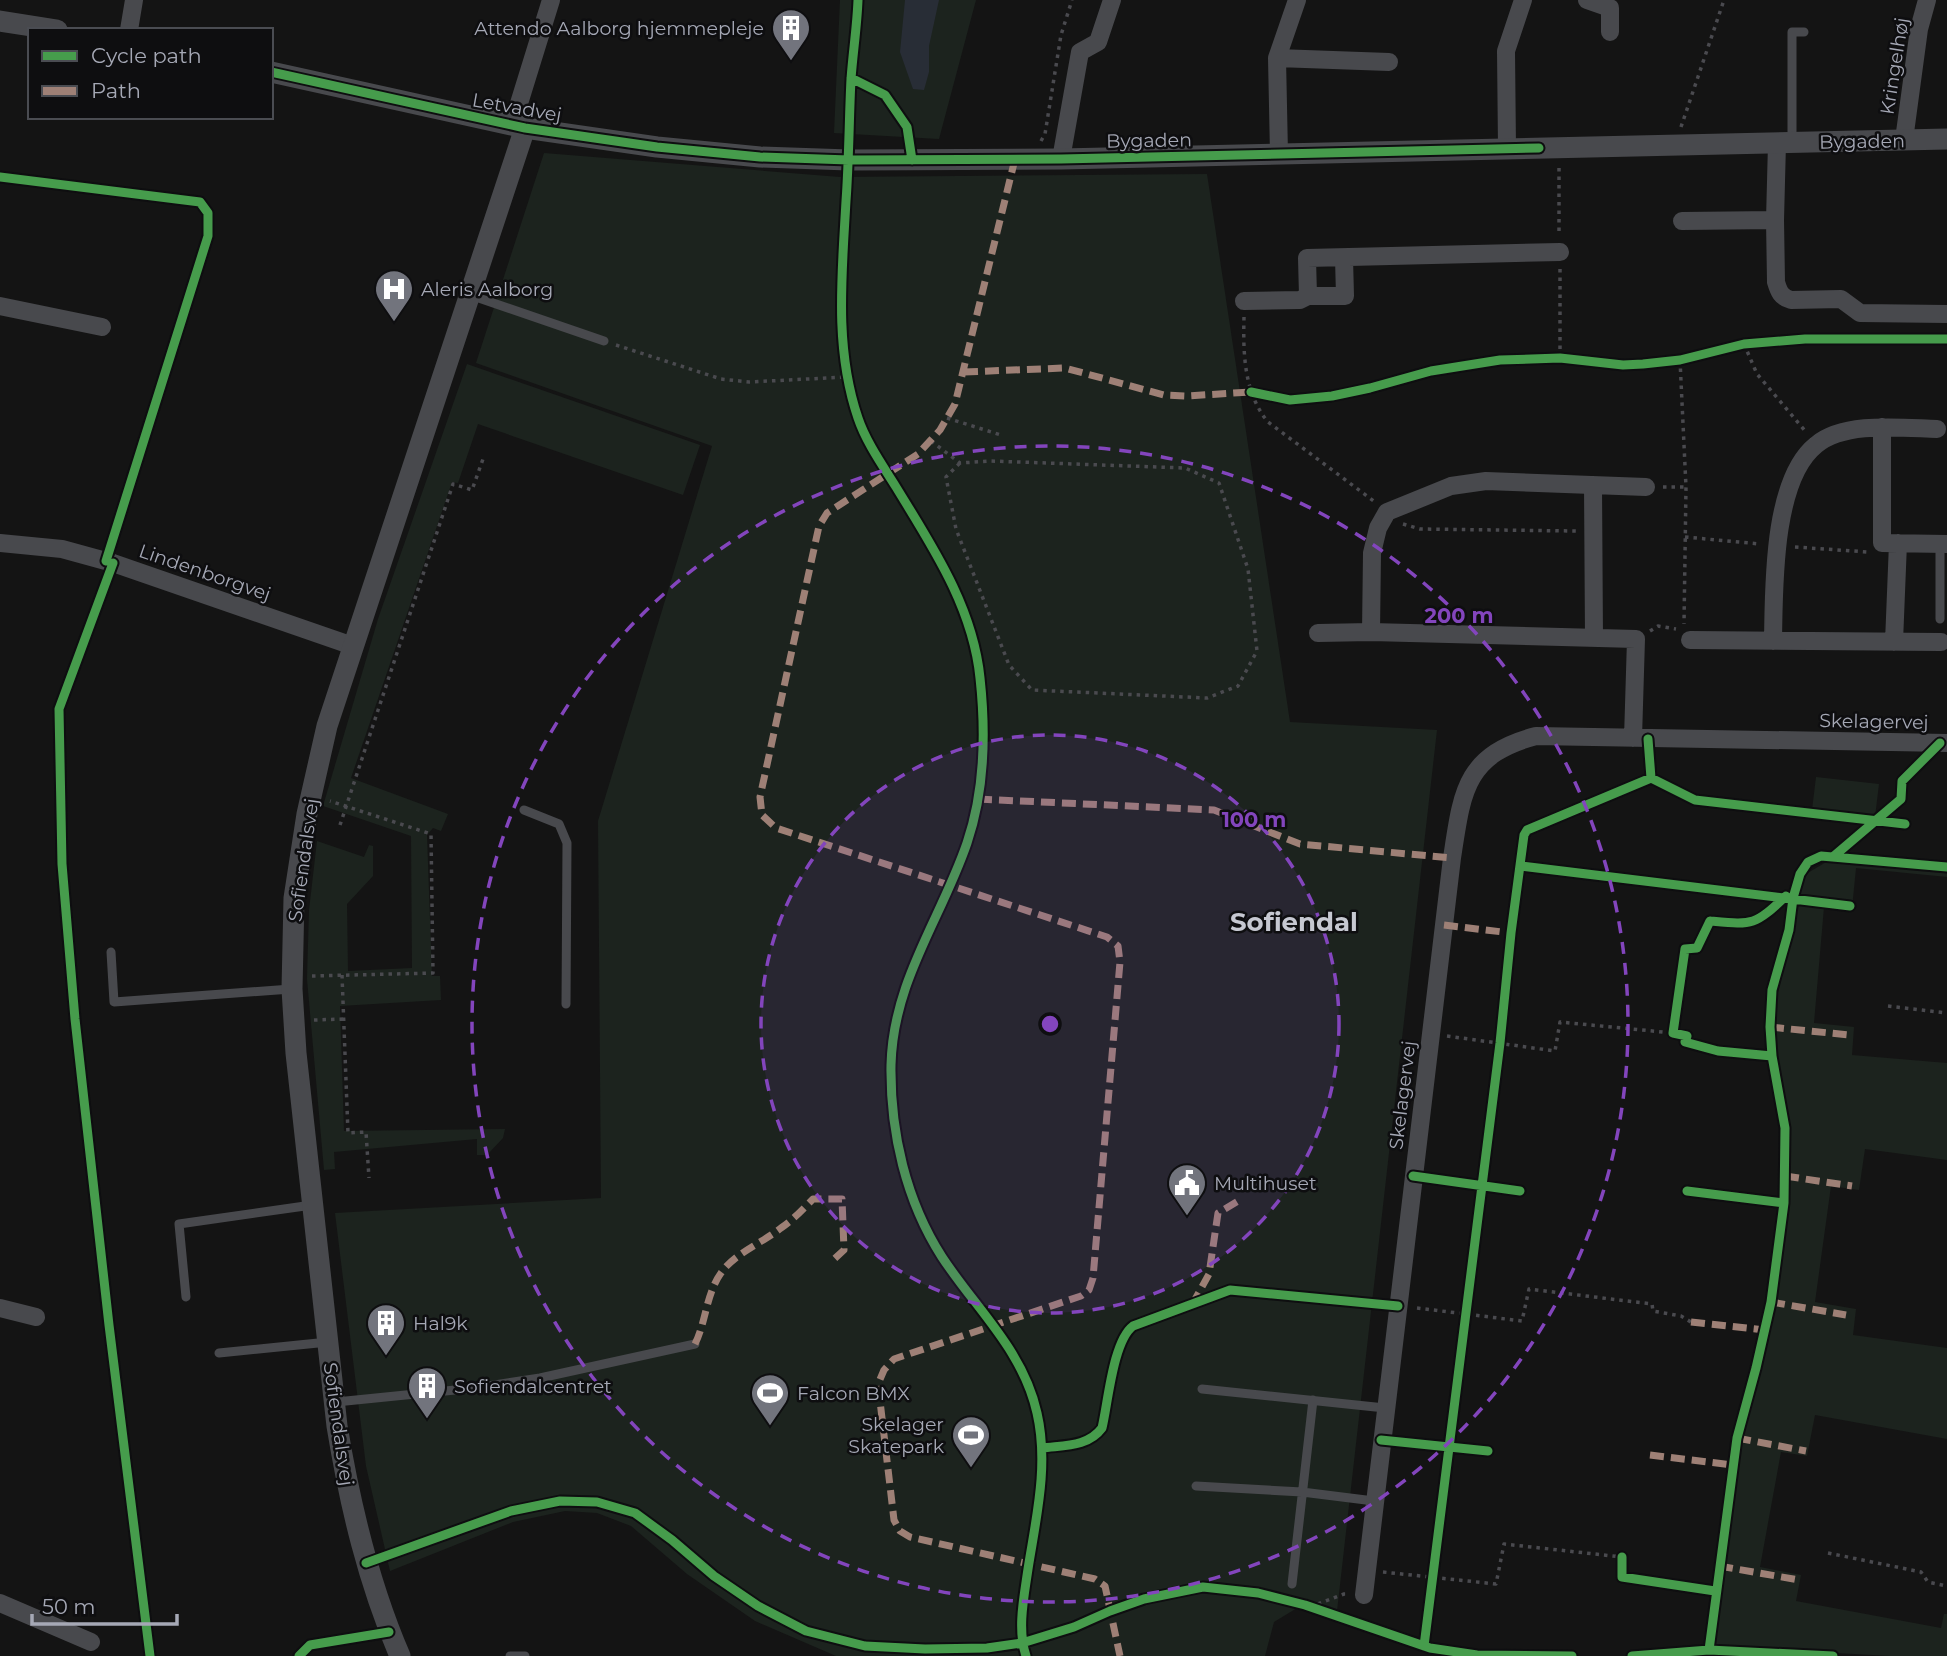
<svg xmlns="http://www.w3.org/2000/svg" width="1947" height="1656" viewBox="0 0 1947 1656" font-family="Montserrat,sans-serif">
<rect width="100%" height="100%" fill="#141414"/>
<path fill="#1c231e" d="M840,0h136l-37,139 -105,-6z
M544,153l296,24 367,-3 83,548 147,8 -101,890 -39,-12 -23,14 -9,34h-429l-81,-35 -68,-47 -56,-48 -34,-13 -32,-2 -52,11 -123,49 -24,-105 -31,-253 266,-15 -3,-377 114,-375 -236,-83z
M467,364l233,81 -17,50 -205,-71 -20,59 -6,-1 -101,296 97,36 -7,17 -8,-3 -6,7 5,141h8l1,24 -101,6 4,125 161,-2 -2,9 -16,17h-10v-16l-143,13 1,17 -11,1 -17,-191 2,-69 8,-69 47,16 5,-12 4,1v30l-26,28 1,67 64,-3 -1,-132 -88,-30 55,-187z
M1816,777l63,7 -4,33 -63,-7z
M1828,861l119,11v5l-91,-9 -4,40 -28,-1 -10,116 40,4 -2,28 95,8v97l-82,-11 -6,41 -28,-4 -16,116 41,7 -3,26 94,13v91l-132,-24 -8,41 -26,-4 -21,115 41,8 -5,26 145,27 3,-14h3v42h-57l-176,-10 28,-204 34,-136 12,-105 2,-39 -3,-45 -12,-71 2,-50 16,-62 8,-46 5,-14z"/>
<path fill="#282d36" d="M905,0h34l-10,46v26l-5,18 -11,-1 -13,-37z"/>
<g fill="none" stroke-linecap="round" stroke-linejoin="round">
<path stroke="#4a4a4f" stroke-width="3.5" stroke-dasharray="3.5 5" stroke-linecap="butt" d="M1681,127l43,-127
M1041,141l4,-7 16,-99 11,-35
M1559,168v66
M1560,269v89
M1244,317c-1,37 0,76 24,105l107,80
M1744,344l13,30 49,58
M616,345l105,34 28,3 98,-5
M1680,360l6,127 -2,137
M947,418l54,17
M931,441l29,22 31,-2 194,7 34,15 29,86 9,82 -19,35 -31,12 -175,-8 -23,-25 -53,-136 -10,-52 14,-14
M1663,487h23
M1403,524l17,5 156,2
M1685,537l75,7
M1795,547l73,5
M1650,631l8,-5 18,3
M340,825l113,-341 19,6 11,-31
M342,975l6,158 18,-1 3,46
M312,976l121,-3 -2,-139 -101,-33
M1888,1006l59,7
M314,1020l30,-1
M1447,1036l108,15 5,-29 113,11
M1417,1308l105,13 7,-32 123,15 1,7 28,5 10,6
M1828,1553l93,19 7,10 19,4
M1383,1572l113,12 8,-40 118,13
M1310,1607l34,-13h4
M1702,1650v6"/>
<path stroke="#48494d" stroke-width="9" d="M1792,142v-110h12
M470,295l134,46
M1940,619v-75
M524,810l35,14 8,19 -1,161
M111,952l3,50 177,-13
M186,1297l-7,-73 133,-19
M219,1353l109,-11
M1202,1389l183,19
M336,1402l139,-14 65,-10 155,-34
M1196,1486l106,6 72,9
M1292,1584l21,-184
M510,1656h15"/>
<path stroke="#48494d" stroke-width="18" d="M1587,0l23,8v24
M129,30l5,-30
M1277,58l112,4
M512,126l39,-126
M1904,140l15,-111 8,-29
M1777,143l-2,77 1,62c3,10 5,15 15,18l50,-1 19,14 87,1
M1507,148l-1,-97 17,-51
M1279,154l-2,-96 20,-58
M1061,159l19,-107 18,-10 14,-42
M1682,221l93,-1
M1344,258l1,38h-37l-1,-38 253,-6
M1244,301l56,-1 8,-4
M0,306l102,21
M1882,427v116l65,1
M1593,485l1,153
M0,543l62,6 51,14 240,83
M1318,633l53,-1
M1690,640l251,2
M1773,641c1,-52 -1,-161 43,-196 28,-24 86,-17 121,-16
M1894,642l4,-99
M1633,738l3,-99 -265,-7 1,-79 6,-25 9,-16 64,-26 35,-5 160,6
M0,1308l36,9
M1364,1595l88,-737c10,-65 12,-103 84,-122l411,7
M0,1603l91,39"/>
<path stroke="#48494d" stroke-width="21" d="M0,21l57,9
M271,72l254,56 132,19 103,10 89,3 212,-1 886,-20
M400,1656c-32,-74 -50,-151 -63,-230l-41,-373 -4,-64 2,-91 13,-84 20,-88 198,-598"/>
<path stroke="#9e8076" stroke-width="7" stroke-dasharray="14 7" stroke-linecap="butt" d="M1015,159l-60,245 -15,26 -22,24 -91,59 -8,13 -59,271 2,18 14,13 331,109 11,9 2,16 -27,316 -4,12 -8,6 -187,63 -10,11 -6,14 16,136 6,11 10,6 185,42 10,7 15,70
M964,372l101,-4 99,27 23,1 64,-4
M978,799l236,11 86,34 152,14
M1444,925l67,8
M1770,1027l79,8
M1785,1176l67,10
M1771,1302l75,13
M1192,1305l17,-31 9,-61 20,-12
M1691,1322l74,8
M695,1344c11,-22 11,-50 26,-71 14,-20 41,-30 60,-45 12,-8 22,-19 32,-29h29l2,51 -12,11
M1737,1438l69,13
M1650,1455l83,10
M1719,1566l80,14"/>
<defs>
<path id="cycleway" d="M858,0c-1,26 -5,52 -7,79 -2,40 -2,81 -5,122 -4,73 -12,147 12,217 8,24 25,48 38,69 36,59 77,120 84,191 6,55 5,112 -13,165 -26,76 -74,138 -76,222 -1,67 15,136 51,192 34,52 81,93 95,156 12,52 -1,105 -9,156 -4,28 -11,60 -2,87
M271,72l254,56 132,19 103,10 89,3 212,-1 478,-11
M851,78l34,17 22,32 5,33
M0,177l200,25 8,11v23l-102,325
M1251,392l39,8 42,-4 38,-8 61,-17 69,-11 60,-2 63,7 20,-1 37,-4 64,-16 61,-5h142
M113,563l-54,146 3,155 13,155 34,306 41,331
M1648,739l3,39 44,22 210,24
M1834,856l67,-57 1,-18 38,-38
M1521,866l329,40
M1772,1056l-54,-5 -33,-9 2,-6 -14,-3 12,-84 12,-1 13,-27c43,4 44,5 76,-25
M1413,1176l107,15
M1687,1191l97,12
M1381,1440l107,11
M1042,1448c22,-3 46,-1 60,-20 6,-25 11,-87 31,-102l97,-36 168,16
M1622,1557v20l93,14
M366,1563l145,-52 49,-10 37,1 38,11 37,27 42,36 44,30 48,25 59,15 60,3 62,-1 35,-5 52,-16 36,-16 34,-12 59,-12 55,6 47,12 125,43 47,7 95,1
M1424,1646l76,-603 11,-110 13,-98 3,-5 124,-52
M1709,1650l28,-212 19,-70 15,-66 13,-99 1,-75 -13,-72 -2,-29 2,-37 17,-60 4,-32 7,-24 8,-12 13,-6 126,11
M299,1656l11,-11 79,-13
M1632,1656l77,-6 124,6"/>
</defs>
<use href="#cycleway" stroke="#0e0e10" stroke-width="13"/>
<use href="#cycleway" stroke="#469c4c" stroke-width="9"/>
</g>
<circle cx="1050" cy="1024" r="289" fill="#8345bd" fill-opacity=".12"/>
<g fill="none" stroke="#8345bd" stroke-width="3.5" stroke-dasharray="12 9">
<circle cx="1050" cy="1024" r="289"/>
<circle cx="1050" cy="1024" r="578"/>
</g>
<defs>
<symbol id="building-pin" viewBox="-11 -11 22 30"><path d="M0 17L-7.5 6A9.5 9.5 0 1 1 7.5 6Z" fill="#72747d" stroke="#0e0e10"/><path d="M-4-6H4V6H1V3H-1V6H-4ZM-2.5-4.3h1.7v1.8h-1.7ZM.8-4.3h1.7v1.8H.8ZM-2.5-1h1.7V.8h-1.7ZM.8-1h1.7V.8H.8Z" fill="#fff"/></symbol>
<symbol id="hospital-pin" viewBox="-11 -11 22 30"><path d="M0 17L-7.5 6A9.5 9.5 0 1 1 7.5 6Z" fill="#72747d" stroke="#0e0e10"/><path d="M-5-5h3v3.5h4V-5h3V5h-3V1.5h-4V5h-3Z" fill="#fff"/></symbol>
<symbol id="civic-pin" viewBox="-11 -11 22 30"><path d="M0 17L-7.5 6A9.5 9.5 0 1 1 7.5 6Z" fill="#72747d" stroke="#0e0e10"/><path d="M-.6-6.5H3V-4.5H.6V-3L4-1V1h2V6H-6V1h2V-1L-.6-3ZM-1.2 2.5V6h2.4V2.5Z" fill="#fff"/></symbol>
<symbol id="stadium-pin" viewBox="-11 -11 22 30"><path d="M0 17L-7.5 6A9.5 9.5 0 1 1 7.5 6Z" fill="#72747d" stroke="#0e0e10"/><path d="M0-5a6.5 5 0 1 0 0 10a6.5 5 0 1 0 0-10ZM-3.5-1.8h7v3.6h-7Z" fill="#fff"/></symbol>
</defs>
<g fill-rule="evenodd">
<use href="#building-pin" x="769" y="6" width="44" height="60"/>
<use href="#hospital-pin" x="372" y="267" width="44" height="60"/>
<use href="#civic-pin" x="1165" y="1161" width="44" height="60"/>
<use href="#building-pin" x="364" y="1301" width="44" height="60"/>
<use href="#building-pin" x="405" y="1364" width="44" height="60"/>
<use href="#stadium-pin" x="748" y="1371" width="44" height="60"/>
<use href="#stadium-pin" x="949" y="1413" width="44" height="60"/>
</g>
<g text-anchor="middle" stroke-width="5" stroke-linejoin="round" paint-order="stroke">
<g font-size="19" fill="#a5a8b5" stroke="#0e0e10" text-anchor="start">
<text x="764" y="35" text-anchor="end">Attendo Aalborg hjemmepleje</text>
<text x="421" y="296">Aleris Aalborg</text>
<text x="1214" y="1190">Multihuset</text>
<text x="413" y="1330">Hal9k</text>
<text x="454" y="1393">Sofiendalcentret</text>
<text x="797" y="1400">Falcon BMX</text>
<text x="944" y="1431" text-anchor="end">Skelager<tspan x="944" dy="22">Skatepark</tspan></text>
</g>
<g font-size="19" fill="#a5a8b5" stroke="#0e0e10">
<text transform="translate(1894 66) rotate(-81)" y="7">Kringelhøj</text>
<text transform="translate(517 107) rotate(10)" y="7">Letvadvej</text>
<text transform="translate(1149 140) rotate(-1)" y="7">Bygaden</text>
<text transform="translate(1862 141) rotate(-1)" y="7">Bygaden</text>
<text transform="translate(205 572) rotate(19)" y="7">Lindenborgvej</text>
<text transform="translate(1874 721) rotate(1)" y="7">Skelagervej</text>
<text transform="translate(303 860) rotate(-82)" y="7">Sofiendalsvej</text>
<text transform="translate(1402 1095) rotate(-83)" y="7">Skelagervej</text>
<text transform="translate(339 1424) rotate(82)" y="7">Sofiendalsvej</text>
</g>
<g font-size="26" font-weight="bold" fill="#c6c8d1" stroke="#0e0e10">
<text x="1294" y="931">Sofiendal</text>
</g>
</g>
<circle cx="1050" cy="1024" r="10" fill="#8345bd" stroke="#0e0e10" stroke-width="3.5"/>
<g font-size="21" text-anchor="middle" font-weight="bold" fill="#8345bd" stroke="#0e0e10" stroke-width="5" stroke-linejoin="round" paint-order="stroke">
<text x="1459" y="623">200 m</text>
<text x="1254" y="827">100 m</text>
</g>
<rect x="28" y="28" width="245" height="91" fill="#0e0e10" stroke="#4a4c52" stroke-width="2"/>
<rect x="42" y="51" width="35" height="10" fill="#469c4c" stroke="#4a4c52" stroke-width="2"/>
<text x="91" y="63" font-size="21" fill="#a5a8b5">Cycle path</text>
<rect x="42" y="86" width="35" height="10" fill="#9e8076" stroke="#4a4c52" stroke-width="2"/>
<text x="91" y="98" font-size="21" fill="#a5a8b5">Path</text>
<path d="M32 1614v10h145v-10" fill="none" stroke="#a5a8b5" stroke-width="3.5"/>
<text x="42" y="1614" font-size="21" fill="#a5a8b5" stroke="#0e0e10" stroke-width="5" paint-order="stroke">50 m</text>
</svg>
